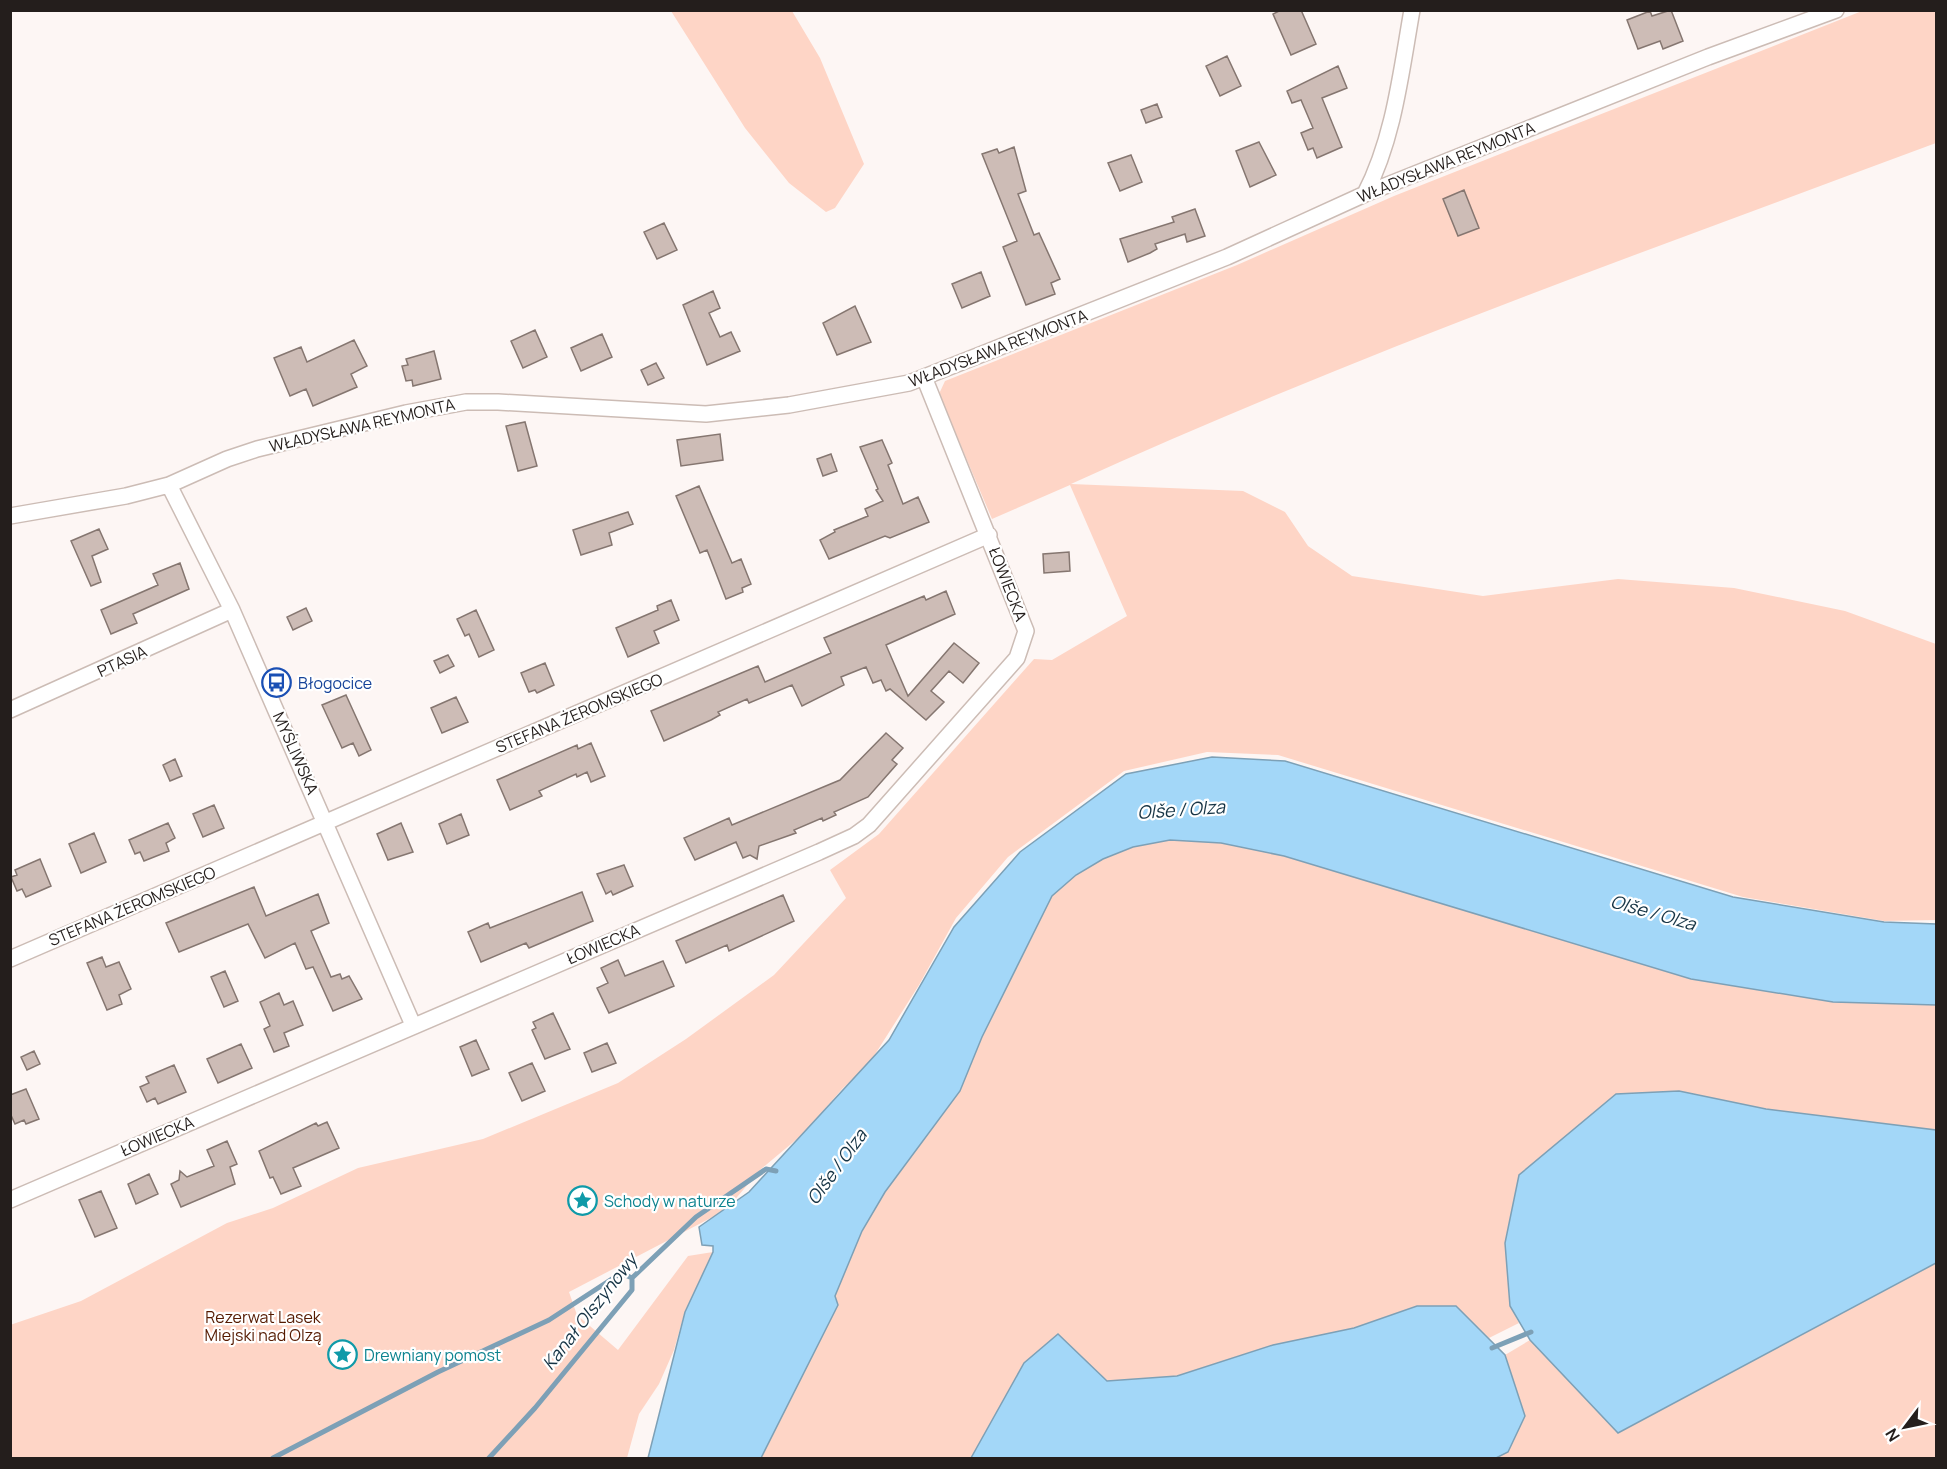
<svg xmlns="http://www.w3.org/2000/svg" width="1947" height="1469" viewBox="0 0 1947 1469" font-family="Manrope,sans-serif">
<rect width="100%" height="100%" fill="#fdf6f4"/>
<path fill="#fed5c6" d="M671,11h121l28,47 44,106 -29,44 -9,4 -37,-29 -44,-55z
M1862,11h74v132c-289,108 -583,212 -865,341l172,7 42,21 23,34 44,30 131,20 135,-17 116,9 111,23 91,33v276l-52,1 -141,-24 -465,-142 -71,-3 -83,19 -116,86 -52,61 -37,67 -52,82 -24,21 -40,46 -42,35 -35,41 -157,82 8,23 41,35 70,-94 25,-4 -28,59 -11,39 -15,34 -20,30 -12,44h-616l-1,-133 71,-24 146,-78 46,-15 85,-40 125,-29 135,-56 68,-44 88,-64 72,-77 -16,-28 49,-36 155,-175 18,1 75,-44 -57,-131 -78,34 -53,-125 6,-13 292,-116 157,-69z
M1170,839l51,4 63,13 407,123 142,23 103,3v125l-170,-21 -87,-18 -169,215 9,17 -30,15 -33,-32h-39l-63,22 -81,17 -96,31 -70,5 -49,-47 -34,29 -53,95h-210l101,-227 23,-39 75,-101 22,-54 70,-141 24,-21 27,-16 30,-12z
M1936,1263v195h-440l12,-6 17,-36 -20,-61 25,-15 88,93z"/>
<path fill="#a3d7f8" stroke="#7da0b6" stroke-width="1.5" d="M1212,757l73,4 448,136 151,25 52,2v81l-103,-3 -142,-23 -407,-123 -63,-13 -51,-3 -37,7 -30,12 -27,16 -24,21 -70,141 -22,54 -75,101 -23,39 -27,65 3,9 -77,153h-113l37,-146 28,-60v-6l-11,-1 -3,-18 50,-35 140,-152 65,-113 66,-75 106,-78z
M1679,1091l87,18 170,21v133l-318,170 -88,-93 -20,-34 -5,-63 14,-68 97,-81z
M1417,1306h39l49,49 20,61 -17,36 -12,6h-525l53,-95 34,-29 49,47 70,-5 96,-31 81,-17z"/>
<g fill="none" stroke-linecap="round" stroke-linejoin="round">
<path stroke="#7da0b6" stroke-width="5" d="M1492,1348l39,-16
M273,1458l165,-86 111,-52 72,-47 11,5
M489,1458l46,-50 97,-118v-12l64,-61 70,-48 10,2"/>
</g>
<path fill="#cdbcb6" stroke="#857670" stroke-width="1.5" d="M1281,10h20l15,34 -25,11 -18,-41z
M1671,10l12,31 -20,8 -3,-8 -22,8 -11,-29 23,-9 2,5z
M1227,56l14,30 -21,10 -14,-30z
M1338,66l9,22 -25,10 20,49 -25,11 -4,-10 -5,2 -7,-17 12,-5 -12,-28 -9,3 -5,-12z
M1157,104l5,13 -16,6 -5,-13z
M1259,142l17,33 -26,12 -14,-36z
M1014,147l12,44 -8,3 16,41 5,-2 21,46 -9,4 4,11 -29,11 -23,-58 14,-6 -35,-87 15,-5 2,4z
M1131,155l11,27 -22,9 -12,-28z
M1464,190l15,38 -21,8 -15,-37z
M1195,209l10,27 -18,6 -2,-8 -30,10 2,5 -7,4 -22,9 -8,-23 54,-17 -2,-5z
M664,223l13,27 -20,9 -13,-27z
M981,272l9,24 -28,12 -10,-24z
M713,291l7,17 -11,5 11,24 11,-5 9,19 -33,14 -24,-60z
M855,306l16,36 -34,13 -14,-32z
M535,330l12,27 -24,11 -12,-27z
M602,334l10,23 -31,14 -10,-23z
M354,340l13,26 -16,8 6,13 -44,19 -7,-17 -16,7 -16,-38 27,-11 6,15z
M434,351l7,28 -28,7 -1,-6 -6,1 -4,-15 6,-1 -2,-6z
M656,363l8,15 -16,7 -7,-15z
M525,422l12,44 -19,5 -12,-45z
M720,434l3,26 -42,6 -4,-26z
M882,440l10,23 -4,2 15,39 15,-7 11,25 -39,16 -5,-2 -56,23 -9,-19 15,-8 -1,-2 34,-14 -3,-7 18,-8 -7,-11 2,-1 -18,-42z
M831,454l6,17 -14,5 -6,-17z
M699,486l33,77 9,-4 10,25 -9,4 1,4 -17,7 -19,-49 -7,3 -24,-57z
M628,512l5,12 -24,9 3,12 -31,10 -8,-25z
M99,529l9,20 -16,7 9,26 -10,4 -20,-45z
M1069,552l1,19 -26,2 -1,-19z
M180,563l9,26 -56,25 4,9 -26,11 -10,-24 57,-25 -5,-11z
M946,591l9,23 -69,31 22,51 46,-53 25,20 -16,20 -14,-12 -18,20 13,11 -18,18 -36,-31 -4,2 -5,-11 -8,3 -7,-16 -25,10 3,8 -42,21 -10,-21 -43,18 -2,-4 -29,13 2,3 -9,5 -47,21 -13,-30 107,-45 7,16 66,-29 -7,-15 100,-42 2,4z
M671,600l8,20 -25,11 5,12 -31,14 -12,-29 42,-18 -1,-4z
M306,608l6,13 -19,9 -6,-13z
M476,610l18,40 -15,7 -10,-23 -4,2 -8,-17z
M448,655l6,11 -14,7 -6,-12z
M545,663l9,22 -17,8 -2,-3 -6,2 -8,-19z
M346,695l25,55 -12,6 -6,-13 -11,5 -20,-43z
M456,697l12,25 -26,11 -11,-25z
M886,733l17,15 -11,12 5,4 -29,33 -34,15 2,3 -13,6 -1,-3 -28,12 2,3 -37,13 -2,13 -7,-4 -7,3 -7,-16 -41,18 -11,-22 45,-20 3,7 108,-45z
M591,743l14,33 -14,6 -4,-10 -10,5 -1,-3 -37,17 3,5 -32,14 -13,-30 80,-35 1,4z
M175,759l7,17 -12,5 -7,-16z
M214,805l10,23 -21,9 -10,-23z
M461,814l8,21 -22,9 -8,-20z
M168,823l7,15 -9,5 3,8 -25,10 -4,-9 -5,2 -6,-14z
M401,823l12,29 -25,8 -11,-26z
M94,833l12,29 -25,11 -12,-29z
M40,859l11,27 -25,11 -4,-8 -5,2 -6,-14 6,-2 -2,-5z
M624,865l9,21 -20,9 -2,-4 -5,3 -9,-20z
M254,887l12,29 52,-22 11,29 -18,8 20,46 9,-3 2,5 7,-3 13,23 -29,12 -20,-44 -7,2 -11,-26 -30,15 -17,-34 -69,28 -13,-29z
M582,892l11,29 -64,27 -3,-5 -45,19 -13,-30 20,-9 2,5z
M783,895l11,26 -65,30 -2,-6 -41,18 -10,-22z
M102,957l4,10 13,-5 12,27 -12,6 3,9 -15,6 -20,-47z
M618,960l7,16 38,-15 11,25 -65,27 -12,-25 11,-5 -7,-15z
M225,971l13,30 -14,6 -13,-30z
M279,993l5,12 9,-4 10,24 -19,8 5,13 -15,6 -10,-23 6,-3 -10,-24z
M553,1013l17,36 -25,10 -13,-29 4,-2 -3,-6z
M476,1040l13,29 -17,7 -12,-29z
M607,1043l9,20 -24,9 -8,-19z
M241,1044l11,24 -34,15 -11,-24z
M34,1051l6,13 -13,6 -6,-13z
M532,1063l13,28 -23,10 -13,-28z
M174,1065l12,27 -28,12 -3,-6 -8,4 -7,-15 9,-4 -3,-6z
M26,1089l13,30 -13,5 -2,-4 -9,4 -5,-11v-18z
M327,1122l12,26 -46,20 8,18 -20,8 -8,-17 -3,1 -11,-27 57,-28 2,3z
M227,1141l10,23 -7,3 5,17 -54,23 -10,-23 8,-4 1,-9 7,6 27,-11 -7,-16z
M149,1174l9,20 -22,10 -8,-20z
M101,1191l16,37 -22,9 -16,-37z"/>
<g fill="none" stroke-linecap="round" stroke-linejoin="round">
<defs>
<path id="minor" d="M1365,194c29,-56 36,-122 47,-184
M169,485l63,125 181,415
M10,516l116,-20 43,-11 58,-26 30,-10 149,-36 60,-11h32l208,12 83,-9 120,-22 318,-126 138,-63 343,-137 128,-47
M10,710l222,-100
M10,959l979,-424
M10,1200l809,-348 35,-16 15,-11 148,-167 9,-27 -102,-254"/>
</defs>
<use href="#minor" stroke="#ccbcb5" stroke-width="18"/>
<use href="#minor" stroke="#fff" stroke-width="15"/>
</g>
<defs>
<symbol id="bus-ring" viewBox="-11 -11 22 22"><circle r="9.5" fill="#fff" stroke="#1a4fb4" stroke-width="1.5"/><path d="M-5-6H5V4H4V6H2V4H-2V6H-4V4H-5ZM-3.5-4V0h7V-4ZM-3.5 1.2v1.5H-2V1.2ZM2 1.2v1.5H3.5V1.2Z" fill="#1a4fb4"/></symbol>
<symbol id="sight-ring" viewBox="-11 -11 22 22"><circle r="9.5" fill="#fff" stroke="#0f9aa8" stroke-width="1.5"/><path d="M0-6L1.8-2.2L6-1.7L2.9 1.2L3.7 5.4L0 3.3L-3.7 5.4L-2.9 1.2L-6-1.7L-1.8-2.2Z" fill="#0f9aa8"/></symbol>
</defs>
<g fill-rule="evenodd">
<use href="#bus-ring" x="260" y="666" width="33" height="33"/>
<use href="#sight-ring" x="566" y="1184" width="33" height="33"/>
<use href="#sight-ring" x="326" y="1338" width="33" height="33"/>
</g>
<g text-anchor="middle" stroke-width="4.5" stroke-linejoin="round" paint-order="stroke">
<g font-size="16" fill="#241e1c" stroke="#fff">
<text transform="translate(1446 162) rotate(-22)" y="6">WŁADYSŁAWA REYMONTA</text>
<text transform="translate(998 348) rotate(-21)" y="6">WŁADYSŁAWA REYMONTA</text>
<text transform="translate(362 425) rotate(-13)" y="6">WŁADYSŁAWA REYMONTA</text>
<text transform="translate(1008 584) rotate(69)" y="6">ŁOWIECKA</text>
<text transform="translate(122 661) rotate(-25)" y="6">PTASIA</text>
<text transform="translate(579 713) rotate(-23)" y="6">STEFANA ŻEROMSKIEGO</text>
<text transform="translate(296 753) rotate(66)" y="6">MYŚLIWSKA</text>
<text transform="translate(132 906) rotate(-23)" y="6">STEFANA ŻEROMSKIEGO</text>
<text transform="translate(603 944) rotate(-23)" y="6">ŁOWIECKA</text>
<text transform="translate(157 1136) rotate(-23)" y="6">ŁOWIECKA</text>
</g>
<g font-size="16" fill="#164399" stroke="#fff" text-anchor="start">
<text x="298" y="689">Błogocice</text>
</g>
<g font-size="16" fill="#0d838f" stroke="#fff" text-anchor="start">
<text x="604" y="1207">Schody w naturze</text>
<text x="364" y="1361">Drewniany pomost</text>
</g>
<g font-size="16" fill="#551a00" stroke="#fff">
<text x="263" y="1323">Rezerwat Lasek<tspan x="263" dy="18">Miejski nad Olzą</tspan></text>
</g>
<g font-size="18" font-style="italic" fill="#163445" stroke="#fff">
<text transform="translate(1181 810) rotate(-4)" y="6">Olše / Olza</text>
<text transform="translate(1653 913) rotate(16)" y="6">Olše / Olza</text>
<text transform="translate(837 1167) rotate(-54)" y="6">Olše / Olza</text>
<text transform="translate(590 1312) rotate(-52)" y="6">Kanał Olszynowy</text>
</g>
</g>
<rect width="1947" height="1469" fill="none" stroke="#241e1c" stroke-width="24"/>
<g transform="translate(1905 1427) rotate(238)" stroke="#ffffff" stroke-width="4.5" paint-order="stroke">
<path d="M0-4.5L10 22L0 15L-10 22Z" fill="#241e1c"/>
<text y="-9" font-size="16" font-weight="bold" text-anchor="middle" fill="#241e1c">N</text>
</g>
</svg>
